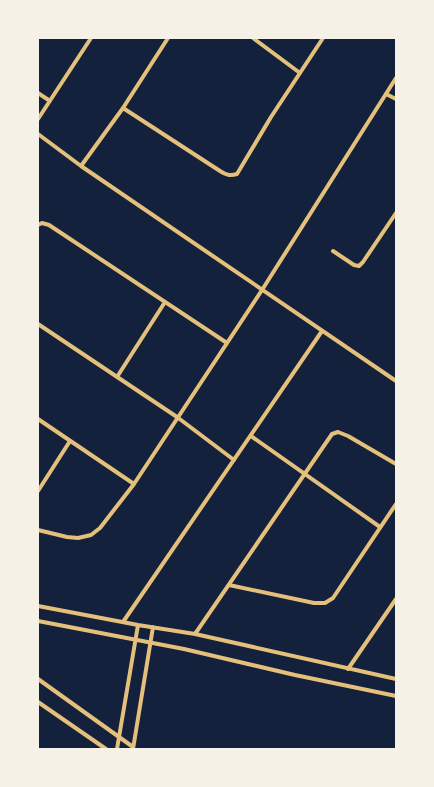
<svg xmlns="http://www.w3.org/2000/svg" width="434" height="787" viewBox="0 0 434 787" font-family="'Fira Sans',sans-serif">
<rect width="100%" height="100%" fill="#14213d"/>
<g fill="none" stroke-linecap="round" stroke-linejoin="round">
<path stroke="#e5c07b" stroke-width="4" d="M253,38l47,35
M38,93l12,8
M386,94l10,5
M123,108l97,63c6,4 10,5 17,3l34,-57 52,-79
M38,119l53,-81
M38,134l43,32 315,215
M81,166l42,-58 45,-70
M38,225l4,-2 7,2 178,118
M333,251l21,14 5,1 4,-4 33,-49
M38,324l139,93 57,43
M117,377l48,-75
M38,419l96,65
M251,436l129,91
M38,491l32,-50
M38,530l29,7 11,1 13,-3 9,-7 34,-44 128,-194 134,-212
M229,585l85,18h11l8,-5 63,-94
M38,606l100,19 57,9 201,45
M38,621l146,28 111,26 101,21
M123,622l199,-291
M195,634l137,-200 6,-2 10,4 48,28
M348,669l48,-70
M38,679l95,68
M38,702l68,47
M117,749l21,-124
M133,749l20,-122"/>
</g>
<rect width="434" height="787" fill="none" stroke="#f6f1e7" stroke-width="78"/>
</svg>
